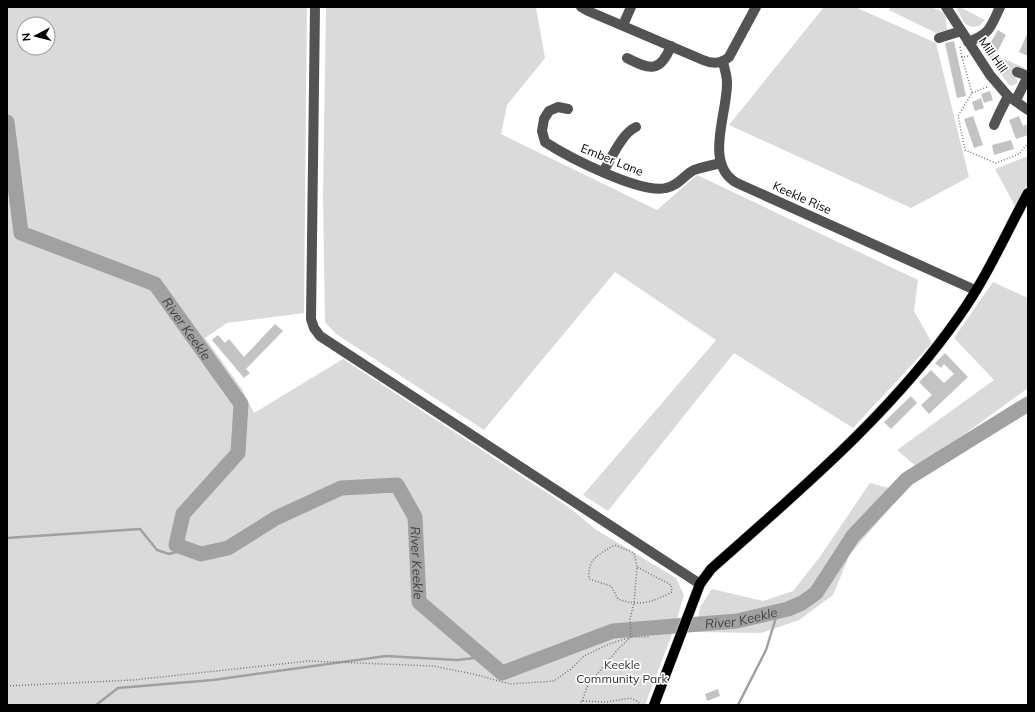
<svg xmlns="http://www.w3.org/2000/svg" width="1035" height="712" viewBox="0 0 1035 712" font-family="Mulish,sans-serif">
<rect width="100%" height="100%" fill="#fff"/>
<path fill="#dadada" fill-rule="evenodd" d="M7,7h300l-3,306 -77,10 -22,15 37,51 12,24 89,-54 227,149 25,21 81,49 8,17 -6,20 -4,19h-2l-27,71h-638zM24,24h24v24h-24z
M326,7h210l9,51 -38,47 -6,29 156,76 40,-35 221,105 -4,31 18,32 -79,85 -119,-75 -126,158 -25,-16 133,-155 -101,-68 -131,158 -148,-96 -11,-12 -2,-127z
M824,7h31l81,36 33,134 -58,31 -182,-83z
M891,7c13,0 44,-4 53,7 3,4 2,11 3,16l-11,3 -47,-23z
M956,7h4l25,13 -6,6 -7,1 -7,-3z
M984,50l41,18 -3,4 -8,2 3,5v4l-6,3 -3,-2z
M1028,156v28l-13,22 -20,-37z
M993,282l35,16v90l-110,80 -21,-18 97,-70 -40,-42z
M870,483l34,9 -54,62 -17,41 -34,25 -38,13 -65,-1 4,-25 12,-18 51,12 30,-10 26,-33z"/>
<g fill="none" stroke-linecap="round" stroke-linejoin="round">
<path stroke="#a1a1a1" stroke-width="2.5" d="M7,538l133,-9 17,21 12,4 17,-5
M96,705l22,-17 95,-8 173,-24 71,4 26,-3
M738,705l28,-55 12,-39"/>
<path stroke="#a1a1a1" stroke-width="15" id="s1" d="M7,122l14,111 134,51 86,120 -3,49 -55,61 -7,31 25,9 27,-6 48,-30 65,-30 56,-3 18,32 4,85 83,71 111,-42 124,-10 51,-12 14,-6 14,-10 37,-57 54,-57 121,-75"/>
</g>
<path fill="#c3c3c3" d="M998,30l8,5 -9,17 -9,-5z
M1028,32v24l-9,-4z
M954,41l12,55 -9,2 -12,-55z
M990,91l3,9 -9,3 -3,-9z
M981,98l3,10 -9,3 -3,-9z
M973,116l10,29 -9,3 -10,-29z
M1019,116l4,10 5,-2v11l-12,4 -7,-19z
M1011,140l3,9 -20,6 -2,-10z
M275,324l8,7 -37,38 4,4 -6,5 -32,-38 6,-5 7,8 4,-4 15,18z
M945,353l23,24 -39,37 -8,-9 11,-10 -13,-13 12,-12 13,13 10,-9 -10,-10 -3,4 -6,-5z
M911,396l6,7 -26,26 -7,-7z
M718,689l2,7 -13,5 -2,-7z"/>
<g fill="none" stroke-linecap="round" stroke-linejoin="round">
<defs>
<path id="major" d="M654,705l46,-121 11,-15c89,-79 181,-156 249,-254 27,-38 46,-82 68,-122"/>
</defs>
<use href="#major" stroke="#dbdbdb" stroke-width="11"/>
<path stroke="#757575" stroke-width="1.5" stroke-dasharray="1 2" stroke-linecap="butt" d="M960,47l2,10
M988,54l22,14
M968,56l-6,1 10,36 -14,23 7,34 31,13 23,-9 9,-11
M972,93l15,-6
M7,686l126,-6 176,-19 124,5 40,8 37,10 44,-3 17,-12 13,-13 25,-12 22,-7h18
M582,701l6,-16 31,-37 12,-11 -1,-18 4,-16 3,-36 -3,-14 -19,-8c-16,9 -28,14 -26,34l22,7 7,13c22,8 34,3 54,-7l-1,-7 -34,-18
M579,705l3,-4 25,1 23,-4 7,3 4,4"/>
<path stroke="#535353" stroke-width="10" d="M315,7l-4,312 3,9 6,8 380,248
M581,7l7,4 115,49c9,4 18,4 26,-3l27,-50
M946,7l44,68 18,21 20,14
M623,25l8,-18
M939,38l22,-7
M968,42c23,-9 22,-14 32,-35
M627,58c23,12 33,15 44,-12
M723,61c1,7 4,14 4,21 1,31 -24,82 10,101l238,107
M1016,100l12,-24 -11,-4
M568,109l-10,-2 -9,4 -5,8 -2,12 3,11c23,15 95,52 121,46 12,-2 18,-13 28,-18 9,-3 18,-5 27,-7
M994,125l5,-11 9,-18
M603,172c8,-13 19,-39 33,-45"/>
<use href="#major" stroke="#000" stroke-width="10"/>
</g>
<g text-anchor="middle" stroke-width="3.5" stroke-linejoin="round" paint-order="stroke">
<g font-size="12" fill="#000" stroke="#fff">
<text transform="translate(993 55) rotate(55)" y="4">Mill Hill</text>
<text transform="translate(612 160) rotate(22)" y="4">Ember Lane</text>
<text transform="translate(802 198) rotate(24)" y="4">Keekle Rise</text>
</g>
<g font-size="12" fill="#313131" stroke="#fff">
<text x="622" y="669">Keekle<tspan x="622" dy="14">Community Park</tspan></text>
</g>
<g font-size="13" font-style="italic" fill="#424242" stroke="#fff">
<text dy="5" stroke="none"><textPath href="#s1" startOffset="310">River Keekle</textPath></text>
<text dy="5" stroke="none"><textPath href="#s1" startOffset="887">River Keekle</textPath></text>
<text dy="5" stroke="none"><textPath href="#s1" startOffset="1283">River Keekle</textPath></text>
</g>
</g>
<rect width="1035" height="712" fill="none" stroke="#000000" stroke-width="16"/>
<g transform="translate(36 36) rotate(263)"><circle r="19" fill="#ffffff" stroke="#999999"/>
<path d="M0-3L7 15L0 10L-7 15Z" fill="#000000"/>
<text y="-6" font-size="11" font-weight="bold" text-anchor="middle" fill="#000000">N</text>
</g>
</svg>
